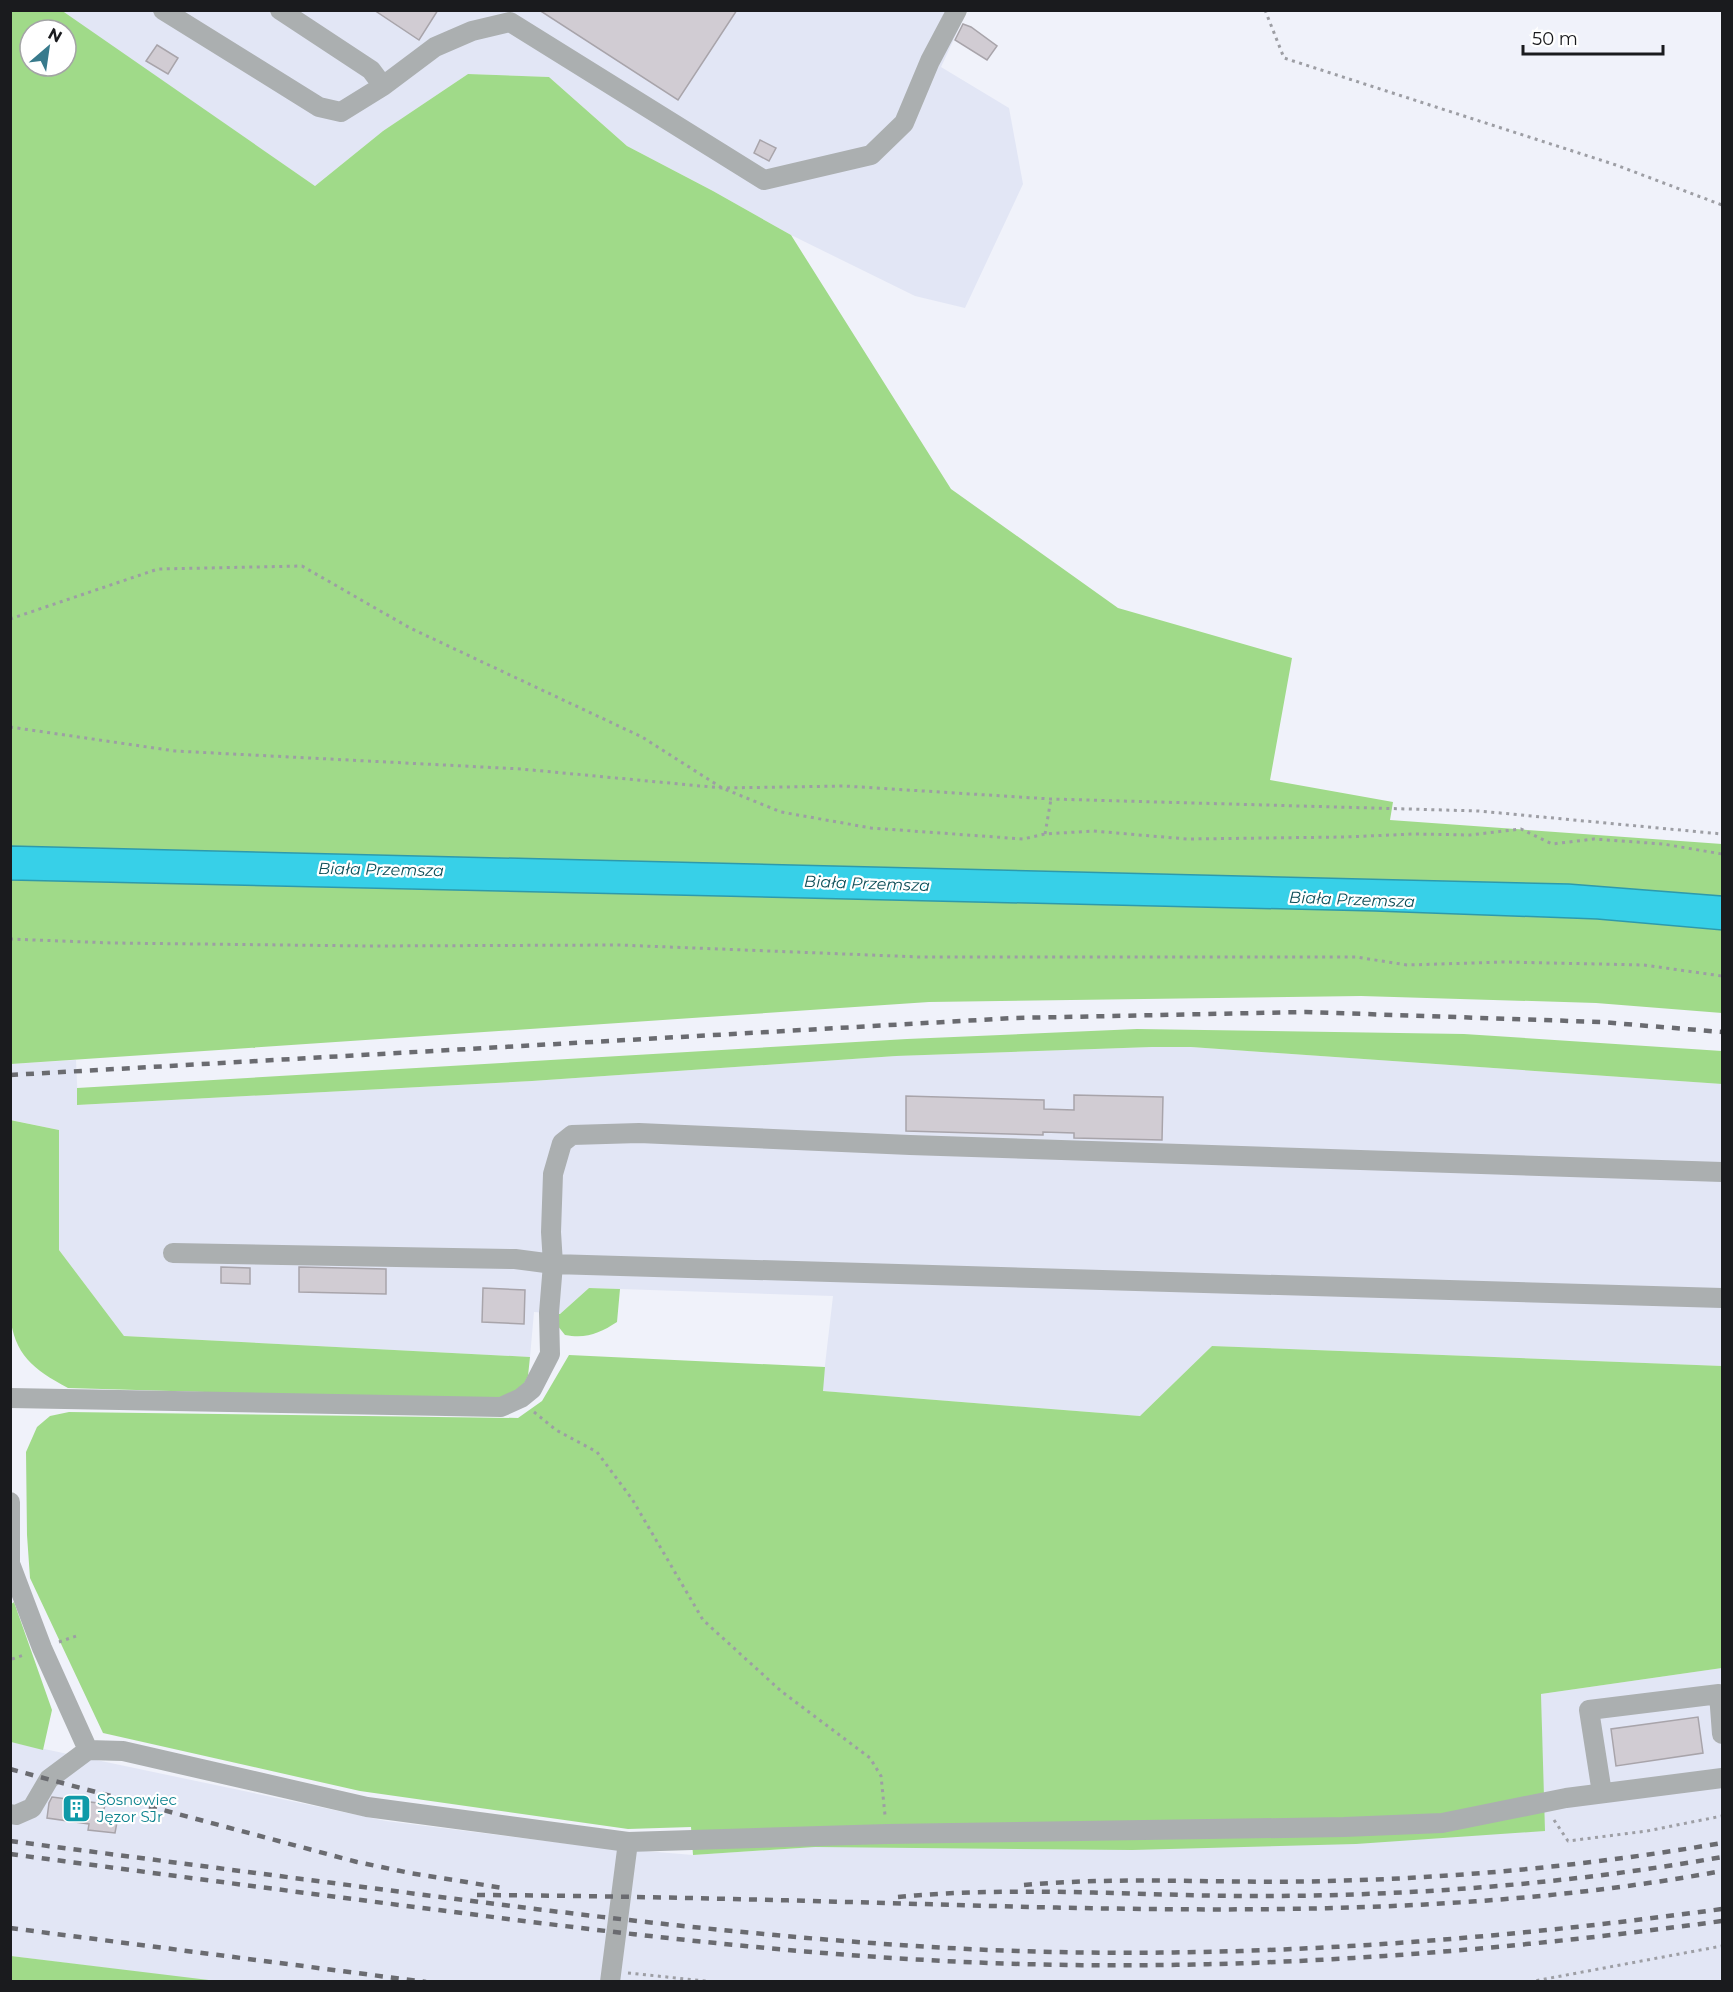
<svg xmlns="http://www.w3.org/2000/svg" width="1733" height="1992" viewBox="0 0 1733 1992" font-family="Montserrat,sans-serif">
<rect width="100%" height="100%" fill="#f0f2fa"/>
<path fill="#e2e6f5" d="M61,11h906l-26,56 68,41 14,76 -58,124 -50,-12 -124,-61 -78,-44 -86,-45 -78,-69 -81,-3 -85,57 -68,55z
M1152,1047h39l531,37v282l-510,-20 -72,70 -318,-25 11,-95 -244,-8 -29,26 -26,-2 -4,45 -406,-21 -65,-86v-120l-48,-10v-56l65,-4 2,45 454,-24 364,-25z
M1722,1668v313l-1505,1 -206,-26v-214l375,79 200,25 107,9 122,-8h110l619,-16 -3,-137z"/>
<path fill="#a0da89" fill-rule="evenodd" d="M61,10l254,176 68,-55 85,-57 81,3 78,69 86,45 78,44 160,254 167,119 174,50 -22,122 123,22 -3,18 332,24v52l-153,-12 -1558,-38v-835zM30,30h36v36h-36z
M11,880l1364,31 222,8 125,11v83l-126,-10 -235,-7 -432,6 -918,62z
M1137,1029l327,5 258,17v33l-531,-37h-39l-256,9 -364,25 -455,24v-17l830,-49z
M10,1120l49,10v120l65,86 406,21 -2,19 -8,16 -14,6 -33,2 -405,-12c-35,-19 -54,-33 -58,-74z
M589,1288l31,1 -3,33c-17,11 -30,17 -52,13l-8,-10v-11h3z
M1212,1346l510,20v302l-181,26 4,137 -189,13 -224,6 -317,-3 -122,8 -2,-28 -63,2 -268,-38 -257,-58 -73,-155 -3,-43 -1,-83 11,-25 13,-11 19,-4 449,6 24,-17 27,-46 256,12 -2,24 317,25z
M14,1602l38,108 -9,40 -32,-8 -1,-137z
M11,1956l206,25h-206z"/>
<path fill="#37d0e8" stroke="#2e9aab" stroke-width="1.5" d="M11,846l1558,38 153,12v34l-125,-11 -222,-8 -1364,-31z"/>
<path fill="#d1ccd3" stroke="#a8a4aa" stroke-width="1.5" d="M374,10h64l-19,30z
M539,10h198l-59,90z
M963,24l8,3 26,19 -10,14 -32,-20z
M157,45l21,13 -10,16 -22,-13z
M760,140l16,8 -7,13 -15,-8z
M1074,1095l89,2 -1,43 -88,-2v-5l-31,-1v3l-137,-4v-35l138,4v9l30,1z
M221,1267l29,1v16l-29,-1z
M299,1267l87,2v25l-87,-2z
M483,1288l42,2 -1,34 -42,-2z
M1698,1717l5,36 -87,13 -5,-37z
M52,1797l53,7 -2,11 15,2 -3,16 -27,-3 1,-6 -42,-6 2,-15z"/>
<g fill="none" stroke-linecap="round" stroke-linejoin="round">
<path stroke="#9d9ea4" stroke-width="3" stroke-dasharray="3 4.5" stroke-linecap="butt" d="M1265,10l19,48 332,107 106,40
M10,619l148,-50 144,-3 108,62 232,109 80,51 59,24 90,16 152,11 22,-5 48,-3 94,8 158,-2 69,-3 56,1 51,-6 31,15 42,-5 69,5 59,10
M10,727l165,24 346,18 201,19 122,-2 207,13 428,12 243,23
M1045,834l6,-35
M10,939l102,4 258,3 249,-1 301,12h436l51,8 97,-3 140,3 78,11
M534,1412l22,18 41,22 35,47 71,121 78,71 89,67 11,18 4,39
M59,1642l20,-7
M12,1659l12,-4
M1554,1820l14,21 79,-10 75,-15
M628,1973l87,9
M1529,1982l193,-36"/>
<path stroke="#abafb0" stroke-width="20" d="M163,10l156,97 22,5 42,-26 52,-39 37,-16 38,-9 254,158 107,-25 33,-32 26,-62 27,-51
M280,10l91,60 12,16
M173,1253l342,6 38,5 -2,-32 2,-58 9,-31 10,-8 67,-2 271,12 812,27
M10,1398l491,9 20,-9 11,-9 18,-35 -1,-41 4,-49 1169,34
M10,1502v66
M11,1566l31,82 46,102
M1602,1793l-13,-83 130,-16 3,40
M10,1814l6,1 16,-7 17,-29 39,-29 35,1 244,56 261,35 259,-8 457,-7 98,-4 124,-25 156,-20
M610,1982l18,-140"/>
<path stroke="#6a6b70" stroke-width="4.5" stroke-dasharray="8 8" stroke-linecap="butt" d="M10,1075l1004,-57 292,-6 295,10 121,10
M10,1769l347,93 53,11 93,15
M10,1841c146,19 292,38 438,57 180,23 360,44 542,52 245,10 490,-8 732,-41
M10,1854c143,19 286,38 429,56 183,24 366,46 551,53 245,9 490,-9 732,-42
M1024,1885c101,-9 203,-1 304,-4 132,-3 265,-16 394,-38
M477,1895c184,1 368,7 552,12 232,5 464,6 693,-36
M898,1897c125,-12 252,0 377,-1 149,-1 300,-13 447,-39
M10,1928l416,54"/>
</g>
<defs>
<symbol id="building-square" viewBox="-11 -11 22 22"><rect x="-9" y="-9" width="18" height="18" rx="4" fill="#0f9aa8" stroke="#fff"/><path d="M-4-6H4V6H1V3H-1V6H-4ZM-2.5-4.3h1.7v1.8h-1.7ZM.8-4.3h1.7v1.8H.8ZM-2.5-1h1.7V.8h-1.7ZM.8-1h1.7V.8H.8Z" fill="#fff"/></symbol>
</defs>
<g fill-rule="evenodd">
<use href="#building-square" x="60" y="1792" width="33" height="33"/>
</g>
<g text-anchor="middle" stroke-width="4.5" stroke-linejoin="round" paint-order="stroke">
<g font-size="15" fill="#0d838f" stroke="#fff" text-anchor="start">
<text x="97" y="1805">Sosnowiec<tspan x="97" dy="17">Jęzor SJr</tspan></text>
</g>
<g font-size="16" font-style="italic" fill="#0d4d57" stroke="#fff">
<text transform="translate(381 869) rotate(1)" y="6">Biała Przemsza</text>
<text transform="translate(867 883) rotate(2)" y="6">Biała Przemsza</text>
<text transform="translate(1352 899) rotate(2)" y="6">Biała Przemsza</text>
</g>
</g>
<rect width="1733" height="1992" fill="none" stroke="#1a1b1e" stroke-width="24"/>
<g transform="translate(48 48) rotate(29)"><circle r="28" fill="#ffffff" stroke="#a3a4a5" stroke-width="1.5"/>
<path d="M0-4.5L10 22L0 15L-10 22Z" fill="#387a8c"/>
<text y="-9" font-size="16" font-weight="bold" text-anchor="middle" fill="#1a1b1e">N</text>
</g>
<path d="M1523 45v9h140v-9" fill="none" stroke="#1a1b1e" stroke-width="3"/>
<text x="1532" y="45" font-size="18" fill="#1a1b1e" stroke="#ffffff" stroke-width="4.5" paint-order="stroke">50 m</text>
</svg>
